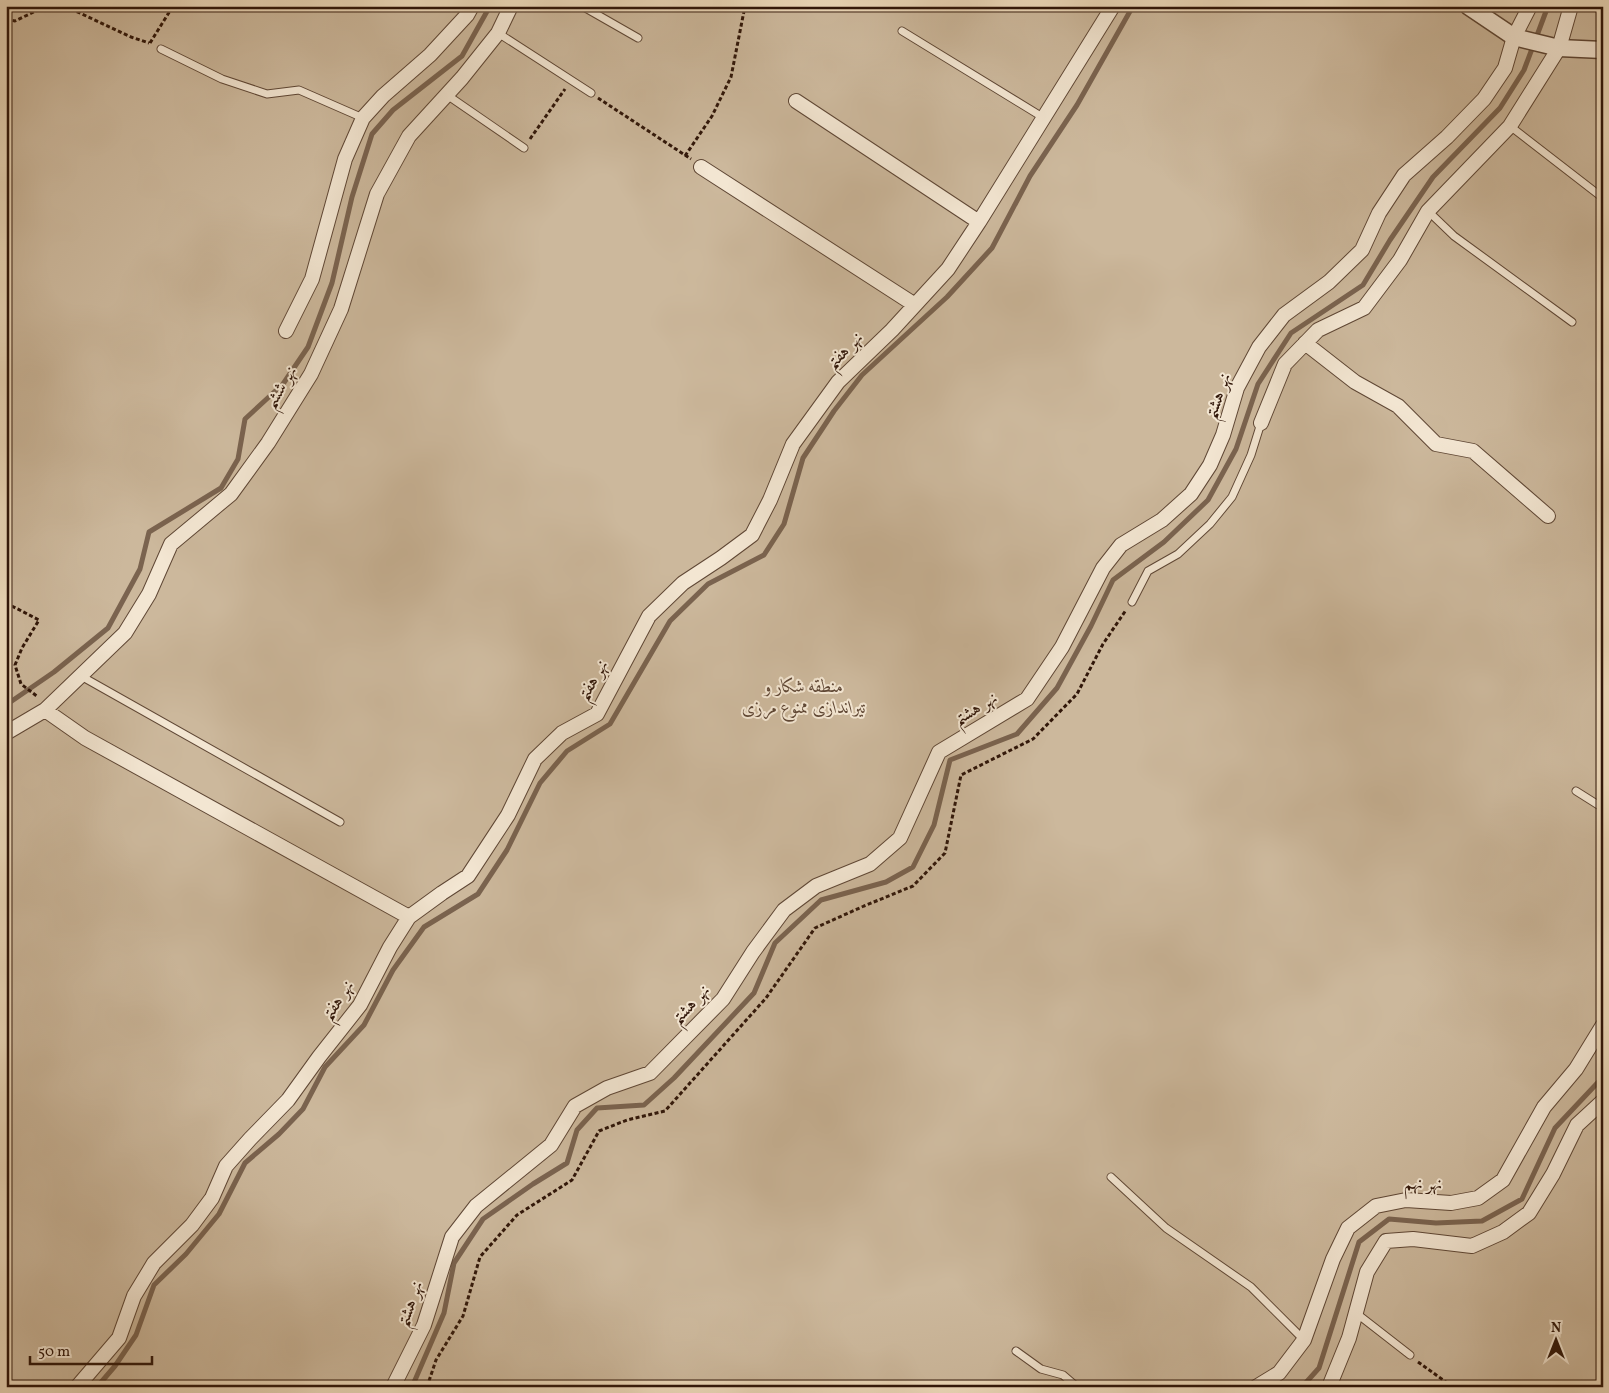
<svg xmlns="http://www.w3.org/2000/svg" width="1609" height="1393" viewBox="0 0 1609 1393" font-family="Vollkorn,Amiri,serif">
<rect width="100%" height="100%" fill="#ecd9ba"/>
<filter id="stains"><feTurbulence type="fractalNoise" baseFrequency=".004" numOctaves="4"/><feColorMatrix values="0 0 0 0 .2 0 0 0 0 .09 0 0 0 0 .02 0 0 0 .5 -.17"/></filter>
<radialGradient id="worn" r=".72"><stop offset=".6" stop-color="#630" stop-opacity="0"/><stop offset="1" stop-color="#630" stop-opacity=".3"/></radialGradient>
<path fill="#ccb89c" stroke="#7e6752" d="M6,6h1597v1381h-1597z"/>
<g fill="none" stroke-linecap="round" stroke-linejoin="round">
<path stroke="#7a634f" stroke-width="5" d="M6,705l48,-33 54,-44 32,-59 9,-37 72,-44 17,-29 7,-40 38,-35 25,-37 24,-64 20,-86 20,-63 21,-24 69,-54 28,-50
M97,1387l18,-21 21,-31 18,-50 32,-31 33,-40 26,-51 34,-29 24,-25 22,-42 39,-42 29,-55 31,-43 54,-33 29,-44 33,-67 27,-32 43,-27 60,-103 38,-37 56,-29 20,-31 19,-66 31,-47 28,-36 85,-78 45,-49 38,-72 47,-71 56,-99
M412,1387l32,-74 10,-50 29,-44 50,-35 34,-21 10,-33 20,-22 47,-3 30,-27 80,-85 21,-50 46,-43 65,-18 27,-15 21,-42 16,-65 67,-26 40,-46 34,-62 22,-46 51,-38 44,-42 28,-51 22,-65 33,-51 72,-48 27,-45 43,-63 67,-69 24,-38 24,-64
M1302,1387l17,-19 40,-126 30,-23 47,4 46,-2 40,-22 33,-71 48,-51"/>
<defs>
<path id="service" d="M582,6l56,32
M902,31l142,87
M498,33l93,60
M161,49l61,30 45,15 32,-4 64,28
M447,95l77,53
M1510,126l93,72
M1428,211l26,25 118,86
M1132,602l16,-31 30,-17 32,-30 22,-27 19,-42 10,-32
M81,676l259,146
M1576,791l27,17
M1111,1177l55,51 85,59 53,53
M1356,1313l54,42
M1016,1351l25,18 22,6 14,12"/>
<path id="minor" d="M796,101l183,121
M701,167l214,138
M286,331l26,-52 33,-120 18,-41 20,-22 47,-41 37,-40 5,-9
M1305,343l50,39 43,24 38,38 37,7 75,65
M1261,423l24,-59 33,-34 46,-22 36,-48 28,-49 82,-85 49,-78 12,-42
M45,710l40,28 324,179
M6,733l39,-23 80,-77 24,-39 22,-50 60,-50 37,-51 43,-69 30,-65 36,-115 32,-58 53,-58 36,-45 13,-27
M77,1387l42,-49 15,-42 20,-33 38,-38 20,-27 14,-32 24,-27 38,-39 31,-43 41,-52 30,-58 19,-30 33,-24 26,-17 40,-61 27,-56 27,-26 35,-19 52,-98 34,-33 38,-25 31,-23 18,-35 23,-56 45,-62 54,-52 56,-61 31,-47 134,-216
M393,1387l31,-62 28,-88 24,-31 75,-61 24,-39 32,-18 43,-15 73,-74 30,-47 31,-42 32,-24 54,-22 30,-26 39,-86 88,-53 35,-52 41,-79 18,-23 41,-25 29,-26 19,-29 13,-30 14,-47 22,-41 25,-32 45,-33 33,-32 17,-37 25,-38 43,-38 37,-38 21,-31 9,-31 16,-31
M1256,1387l23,-14 25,-33 29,-81 15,-31 28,-22 30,-6 45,3 27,-5 25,-18 41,-73 32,-38 27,-44
M1329,1387l20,-49 18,-66 19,-31 27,-2 59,7 31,-14 26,-19 24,-39 24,-49 26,-24"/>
<path id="tertiary" d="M1468,6l46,31 45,11 44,2"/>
</defs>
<use href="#service" stroke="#5f4735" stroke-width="9"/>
<use href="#minor" stroke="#5f4735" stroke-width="16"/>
<use href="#tertiary" stroke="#5f4735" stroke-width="19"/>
<path stroke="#301609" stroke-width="3" stroke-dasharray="4 2.5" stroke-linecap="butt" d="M65,6l66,31 18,6
M6,19l9,2 31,-15
M150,43l23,-37
M598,98l93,61
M530,139l35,-50
M685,156l27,-40 19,-39 14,-71
M6,603l33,17 -17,28 -7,17 6,19 17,13
M1418,1362l35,25
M427,1387l9,-27 27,-44 17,-59 37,-42 55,-35 27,-49 28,-11 38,-9 101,-113 49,-70 49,-22 49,-20 32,-33 16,-78 72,-36 44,-45 26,-50 23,-34"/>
<use href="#service" stroke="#f3e6d2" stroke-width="7"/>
<use href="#minor" stroke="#f3e6d2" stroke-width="14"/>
<use href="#tertiary" stroke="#f3e6d2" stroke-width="16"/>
</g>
<g text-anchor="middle" stroke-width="4" stroke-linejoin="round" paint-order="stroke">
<g font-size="18" fill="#301609" stroke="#f3e6d2">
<text transform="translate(844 350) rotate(-45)" y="6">نهر هفتم</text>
<text transform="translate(280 387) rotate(-58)" y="6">نهر ششم</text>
<text transform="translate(1217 396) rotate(-70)" y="6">نهر هشتم</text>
<text transform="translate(592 680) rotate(-59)" y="6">نهر هفتم</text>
<text transform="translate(975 708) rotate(-31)" y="6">نهر هشتم</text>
<text transform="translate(337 1000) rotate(-56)" y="6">نهر هفتم</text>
<text transform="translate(690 1004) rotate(-46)" y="6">نهر هشتم</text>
<text transform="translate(1423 1183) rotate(1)" y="6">نهر نهم</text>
<text transform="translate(409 1304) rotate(-70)" y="6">نهر هشتم</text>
</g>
<g font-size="18" font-style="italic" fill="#5f4735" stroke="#f3e6d2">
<text x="804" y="692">منطقه شکار و<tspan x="804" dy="21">تیراندازی ممنوع مرزی</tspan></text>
</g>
</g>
<rect width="1609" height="1393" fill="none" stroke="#ecd9ba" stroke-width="25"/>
<rect x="8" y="8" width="1594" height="1378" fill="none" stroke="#301609" stroke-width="2.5"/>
<rect x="12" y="12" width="1584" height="1368" fill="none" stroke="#301609"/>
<g transform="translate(1556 1340)" stroke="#f3e6d2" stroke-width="4" paint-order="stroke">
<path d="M0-4L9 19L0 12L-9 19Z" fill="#301609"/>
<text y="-8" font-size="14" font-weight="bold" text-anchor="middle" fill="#301609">N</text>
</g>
<path d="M30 1356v8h122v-8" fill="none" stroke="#301609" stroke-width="2.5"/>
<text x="38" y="1356" font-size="15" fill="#301609" stroke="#f3e6d2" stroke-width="4" paint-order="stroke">50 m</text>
<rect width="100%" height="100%" filter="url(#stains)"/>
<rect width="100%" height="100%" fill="url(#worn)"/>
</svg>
